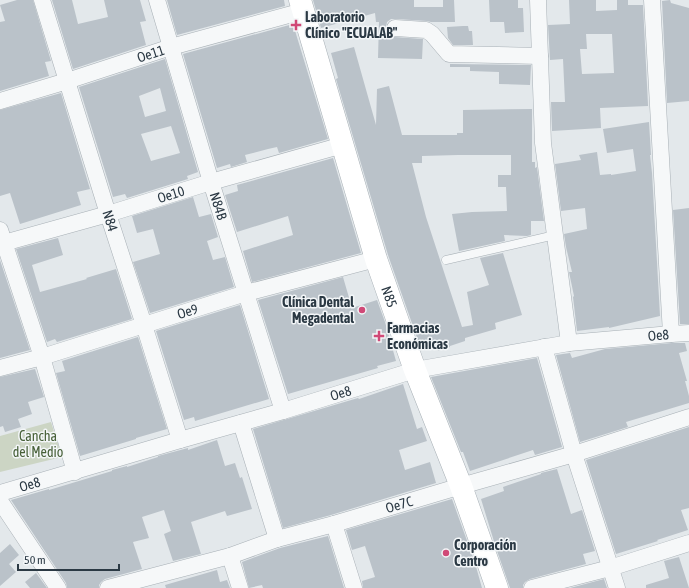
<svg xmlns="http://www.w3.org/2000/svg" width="689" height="588" viewBox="0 0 689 588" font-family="'Asap Condensed',sans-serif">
<rect width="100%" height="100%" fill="#e3e8eb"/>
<path fill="#ccd5c4" d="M51,422l11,35 -62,15v-36z"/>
<path fill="#bac2c9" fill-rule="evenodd" d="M17,0h16l18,61 -6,1 4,14 -49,15v-69l5,-1 -5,-16z
M52,0h20l6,24 30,-7 -4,-17h36l6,21 -6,1 6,23 -73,24z
M167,0h117l1,6 -108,29z
M313,0h101v7h29v-7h11l1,22h-24l-4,-1 -31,-2h-5l-4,3 -1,5 1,6 3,3 4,1 29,2 -1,20 -44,-1 1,-36h-3l-1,-9 -54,15z
M489,0h29v8h5l1,24 -19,1 -1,-11h-14z
M569,0h27v11l21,-1v-10h11v5h15l5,100v1l-48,2 1,20 -49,3 -1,-29h14l-2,-43 -13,1 -2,-35 22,-1zM586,34h26l2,39 -32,1 -2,-25h7z
M670,0l1,3 18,5v93l-22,2 -5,-102z
M293,24l35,115 -49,14 -2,-6 -9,2 -23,6 2,7 -16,5 -1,-3 -13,4 -34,-114z
M463,26h5l1,5h3l1,14h-20l-5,-7 -1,-11z
M354,47l22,78 1,-36 12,-3 13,49h55v-2h6v-23l69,-1v53h3v6l2,-1 7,54h-13v14l-4,1 -23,-1 1,6 -46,10 -7,-37 20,-2 35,-1 -1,-24h-8v-12h13v-20h-53l-36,1v7h-10l14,54 36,110 11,-2 -6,-33 22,-7 -9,-27 23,-5 19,62 -27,8 1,6 -31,9v3l-15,5v1l-12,4 -1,-5 -14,3h-2l-33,-94 -52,-176 2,-1 -7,-25z
M165,59l33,113 -11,4 1,3 -61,19 -2,-4 -12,3 -34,-110zM160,88l6,23 -21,6 -6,-21zM171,126l9,27 -29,8 -10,-27z
M450,64l81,1 -1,20 -31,-1v-12l-29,-1v-4h-20z
M61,93l29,96 -13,3 4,13 -61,19 -10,-31 -10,3v-86z
M649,122l2,33h-1l2,18 8,143 -51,12v-1l-32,4 -4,-34 1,-1 -5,-24h3l-6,-25 -2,-13 23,-5 -2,-21 -24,3 -6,-47 26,-4 -2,-5 18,-3 3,23 11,-1v1l25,-4 -3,-22 -26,4 -4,-24z
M333,158l28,95 -109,29 -9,-31 50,-16 -5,-19 -51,16 -12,-37 13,-4 -1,-6z
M193,197l6,20 12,-3 7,23 -11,4 6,19 12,-3 9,30 -84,26 -17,-51 27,-8 -7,-25 -16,4 -5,-17z
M689,208v116h-9l-7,-114z
M58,238l5,17 -31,10 8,27 47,-13 -1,-1 30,-9 16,50 -75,23 -2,-3 -8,3 -31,-93z
M0,260l30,90 -30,8z
M343,277l9,31 25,-8 8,22 11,39 -19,5 1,2 -90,26 -30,-94z
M240,305l29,94 -74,22 -1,-4 -10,3 -28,-89z
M138,337l29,92 -31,9v1l-56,17 -24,-83 9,-2 -3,-10z
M672,343h13l2,8 -8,2 8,28h-2l4,15v7l-63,19 2,5 -48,15 -24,-87 14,-2 2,5 33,-9z
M537,358l25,89 -27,8 -2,-5 -63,21 -7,-19h-2l-30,-75z
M35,369l9,28 -16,5 4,12 -14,5 3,8 -16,5 -2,-6 -3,1v-50z
M403,384l14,45 5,-2 5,14 -28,9 6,20 25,-8 6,21 -105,32 -48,13 -30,-99 105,-31 1,1z
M689,427v81l-8,2 7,20 -31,10 1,1 -42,13 -30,-94z
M217,440l8,26 10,-3 5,15 2,-1 10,32 -25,7 -2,-5 -34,11 10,32 -28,7 -9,-27 7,-3 -7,-21 -22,7 7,21 -16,4 9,27 -37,10 -4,3 -2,3v3h-32l-1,-5 -55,-83 38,-11v1l63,-19v-1l15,-4v1l31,-10v-1l30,-8v2z
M557,469l14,45 11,-4 13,41 -12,3 3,10 -56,15 -5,3 -2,3v3h-13l-14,-40 -15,-49 23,-8 -1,-4 38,-13v-1z
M452,499l23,64 7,25h-119l-1,-7 13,-4 -10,-31 -13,4 -6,-20z
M328,536l16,52h-81l-1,-3 -13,3 -7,-26 38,-14z
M10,544l9,11 -10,9 7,8 -16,14v-33z
M679,557l10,31h-43v-3l23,-7 -5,-17z
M217,570l3,12 7,-2 3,8h-64l-1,-3z
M36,573l3,4 8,11h-17l-5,-6z
M604,579l3,9h-37z"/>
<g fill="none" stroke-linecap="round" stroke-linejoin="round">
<defs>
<path id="lane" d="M446,260l109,-25"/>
<g id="street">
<path id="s1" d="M42,0l66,214 36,111 36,115"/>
<path id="s2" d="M157,0l54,182 72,229"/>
<path d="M538,0l5,143 26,200"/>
<path d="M652,0l19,334"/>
<path d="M395,28l31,2 6,4 17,20 91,2"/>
<path id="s3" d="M0,101l67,-20 104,-34 132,-36"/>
<path d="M0,230l42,127 33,115"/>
<path id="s4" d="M0,244l108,-30 103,-32 132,-37"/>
<path d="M544,347l30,107 43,134"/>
<path id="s5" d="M0,368l42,-11 204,-64 130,-34"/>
<path d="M241,423l36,116"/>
<path id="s6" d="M0,493l180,-53 103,-29 132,-41 154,-27 102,-9 18,-1"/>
<path d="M0,501l58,87"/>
<path d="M334,524l20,64"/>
<path d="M230,556l10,32"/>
<path id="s7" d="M108,588l122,-32 47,-17 57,-15 127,-38 113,-32 115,-37"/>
<path d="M532,588l78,-20 79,-25"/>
</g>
<g id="secondary">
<path id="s8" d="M300,0l76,259 39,111 46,116 36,102"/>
</g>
</defs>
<use href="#lane" stroke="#a8b0b6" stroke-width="9"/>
<use href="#street" stroke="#a8b0b6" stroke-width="17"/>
<use href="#secondary" stroke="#a8b0b6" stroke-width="23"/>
<use href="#lane" stroke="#f6f8f9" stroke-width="8"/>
<use href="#street" stroke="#f6f8f9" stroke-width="16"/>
<use href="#secondary" stroke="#fff" stroke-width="22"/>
</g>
<g fill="#d04977" stroke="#f3f6f8" stroke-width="1.5">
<path d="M294 19h4v4h4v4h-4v4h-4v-4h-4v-4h4z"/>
<circle cx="362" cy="310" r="4"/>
<path d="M377 330h4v4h4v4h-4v4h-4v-4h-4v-4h4z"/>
<circle cx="446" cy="553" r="4"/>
</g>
<g text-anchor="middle" stroke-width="3" stroke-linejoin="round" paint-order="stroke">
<g font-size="14" font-weight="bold" fill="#2b3944" stroke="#f3f6f8" text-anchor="start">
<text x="305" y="22">Laboratorio<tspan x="305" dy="16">Clínico "ECUALAB"</tspan></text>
<text x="354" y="307" text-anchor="end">Clínica Dental<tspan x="354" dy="16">Megadental</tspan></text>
<text x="387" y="333">Farmacias<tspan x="387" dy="16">Económicas</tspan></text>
<text x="454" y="550">Corporación<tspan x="454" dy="16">Centro</tspan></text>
</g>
<g font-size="14" fill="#2b3944" stroke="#f3f6f8">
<text dy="5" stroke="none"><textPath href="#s3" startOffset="158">Oe11</textPath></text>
<text dy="5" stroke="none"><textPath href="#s4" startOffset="178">Oe10</textPath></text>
<text dy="5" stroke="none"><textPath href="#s2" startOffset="215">N84B</textPath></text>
<text dy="5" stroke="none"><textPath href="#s1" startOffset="231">N84</textPath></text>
<text dy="5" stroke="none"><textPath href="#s8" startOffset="310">N85</textPath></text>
<text dy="5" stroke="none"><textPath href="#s5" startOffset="196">Oe9</textPath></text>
<text dy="5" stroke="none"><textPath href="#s6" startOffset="679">Oe8</textPath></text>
<text dy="5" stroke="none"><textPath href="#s6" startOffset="355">Oe8</textPath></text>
<text dy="5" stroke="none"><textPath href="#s6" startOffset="31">Oe8</textPath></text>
<text dy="5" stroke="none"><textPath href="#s7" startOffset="303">Oe7C</textPath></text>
</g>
<g font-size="14" fill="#476038" stroke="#f3f6f8">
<text x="38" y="441">Cancha<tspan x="38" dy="16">del Medio</tspan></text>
</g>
</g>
<path d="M18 564v6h101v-6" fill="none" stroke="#2b3944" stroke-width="2"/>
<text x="24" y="564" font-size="12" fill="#2b3944" stroke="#f3f6f8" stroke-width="3" paint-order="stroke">50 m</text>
</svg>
